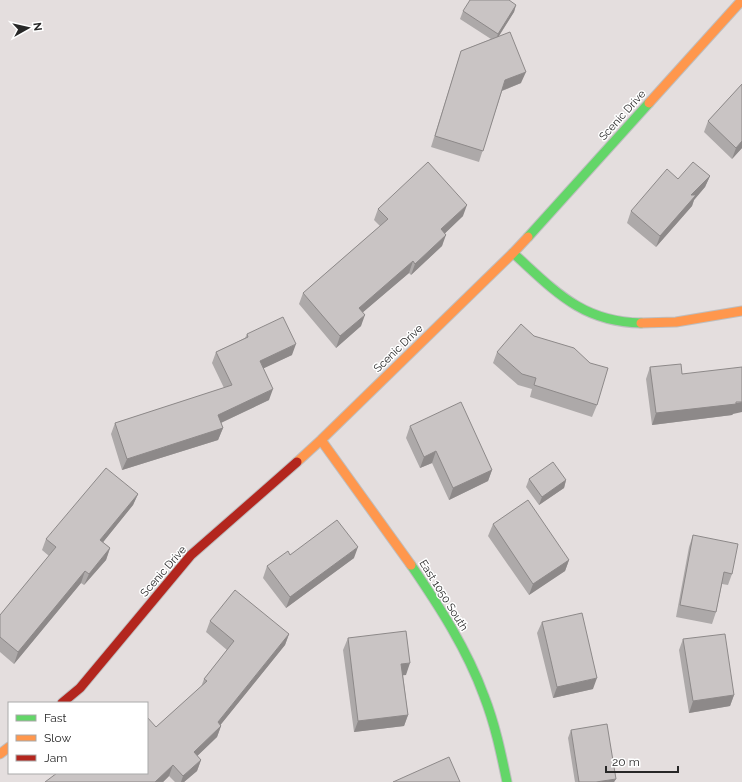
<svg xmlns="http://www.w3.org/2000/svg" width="742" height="782" viewBox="0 0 742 782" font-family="Raleway,sans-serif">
<rect width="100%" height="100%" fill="#e4dede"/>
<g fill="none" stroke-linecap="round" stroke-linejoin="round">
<defs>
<path id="fast" d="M528,237l121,-134
M513,253c41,37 68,69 128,70
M411,565c28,41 56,84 73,131 11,28 17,57 23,86"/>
<path id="slow" d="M649,103l93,-103
M641,323l35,-1 66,-11
M321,440l90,125
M297,462l24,-22 192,-187 15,-16
M0,754l9,-7"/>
<path id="jam" d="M62,703l18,-15 111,-133 106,-93"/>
</defs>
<use href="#fast" stroke="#bebebf" stroke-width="11"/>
<use href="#slow" stroke="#bebebf" stroke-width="11"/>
<use href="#jam" stroke="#bebebf" stroke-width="11"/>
<use href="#fast" stroke="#63d668" stroke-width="9"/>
<use href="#slow" stroke="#ff974d" stroke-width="9"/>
<use href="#jam" stroke="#b3261e" stroke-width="9"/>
</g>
<path fill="#ada9a9" d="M516,5l-2,7 -15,24 22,47 -19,8 -23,71 -48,-15 30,-96 30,-12 -31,-20 3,-8z
M742,84v64l-10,11 -28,-27 4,-11z
M710,176l-5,11 -11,13 -2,6 -36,41 -29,-24 4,-12 47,-32z
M378,209l85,7 -18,17 -3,13 -31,29 -2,-2 -46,39 -2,14 -25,22 -37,-44 4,-11 77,-67 -6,-6z
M247,334l45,21 -29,13 6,32 -48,23 2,5 -5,12 -96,30 -11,-36 4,-11 109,-35 -12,-25 4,-11 29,-14z
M497,352l100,53 -5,12 -62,-20 2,-8 -14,-4 -25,-22z
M650,367l32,7 51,40 -1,1 -80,10 -6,-46z
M410,426l82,44 -4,11 -39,19 -17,-37 -12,5 -14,-30z
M529,479l37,1 -2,8 -25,17 -13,-18z
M138,494l-5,11 -30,37 7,6 -4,12 -22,25 -3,-2 -67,81 -14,-12v-37l49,-59 -7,-6 4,-11z
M493,524l76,36 -4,11 -36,24 -41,-59z
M693,535l39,39 -4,11 -6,-1 -6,28 -4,12 -36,-7 13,-70z
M290,555l64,3 -68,50 -23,-30 4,-12z
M210,621l79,13 -4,11 -65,80 1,1 -4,11 -20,19 4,4 -4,11 -13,11h-9l-6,-6 -6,6h-118l102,-9 9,-46 45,-40 3,-8 23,-29 -21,-18z
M542,622l51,67 -40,9 -16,-65z
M348,638l58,37h-3l5,40 -4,11 -50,6 -11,-82z
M683,639l51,56 -4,11 -41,7 -10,-63z
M571,730l45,49 -2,3h-39l-7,-44z"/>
<path fill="#8d8989" d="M516,5l-2,7 -19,30 3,-8z
M526,72l-5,11 -20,8 4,-11z
M742,141v7l-10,11 4,-11z
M710,176l-5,11 -11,13 -2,6 -36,41 4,-11 31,-41z
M467,205l-4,11 -26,25 4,-12z
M446,235l-4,11 -31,29 4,-11z
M413,261l-4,12 -54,46 4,-11z
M365,315l-4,11 -25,22 4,-12z
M296,344l-4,11 -36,17 4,-11z
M273,389l-4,11 -55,26 4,-11z
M742,402v10l-9,2 -1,1 -80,10 4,-12z
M223,428l-5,12 -96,30 5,-11z
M436,451l-4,12 -12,5 4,-11z
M492,470l-4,11 -39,19 4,-12z
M566,480l-2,8 -25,17 3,-8z
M138,494l-5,11 -37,46 4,-11z
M358,547l-4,11 -68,50 4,-11z
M110,548l-4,12 -22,25 5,-11z
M569,560l-4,11 -36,24 4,-11z
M85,571l-4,12 -67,81 4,-12z
M289,634l-4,11 -71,88 4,-11z
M410,663l-4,12 -9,1 4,-12z
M597,678l-4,11 -40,9 4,-11z
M734,695l-4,11 -41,7 4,-12z
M408,715l-4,11 -50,6 4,-11z
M221,726l-4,11 -27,26 4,-11z
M201,760l-4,11 -13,11h-3l2,-6z
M173,765l-4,11 -6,6h-8z
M616,779l-2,3h-18z"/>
<path fill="#c9c4c4" stroke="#8d8989" d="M470,0h39l7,5 -18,29 -35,-23z
M510,32l16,40 -21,8 -22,71 -48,-15 26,-85z
M742,84v57l-6,7 -28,-27z
M428,162l39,43 -26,24 5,6 -31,29 -2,-3 -54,47 6,7 -25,21 -37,-43 85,-74 -10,-10z
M693,162l17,14 -19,19h5l-36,41 -29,-25 36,-42 11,10z
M283,317l13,27 -36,17 13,28 -55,26 5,13 -96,31 -12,-36 117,-38 -16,-33 32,-15 -1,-3z
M521,324l13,12 40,12 16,15 18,5 -11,37 -63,-20 2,-7 -14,-4 -25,-22z
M681,364l1,10 60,-7v35h-6v2l-80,9 -6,-46z
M461,402l31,68 -39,18 -17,-37 -12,6 -14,-31z
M553,462l13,18 -24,17 -13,-18z
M106,468l32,26 -38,46 10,8 -21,26 -4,-3 -67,81 -18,-15v-22l56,-68 -10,-8z
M528,500l41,60 -36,24 -40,-60z
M337,520l21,27 -68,50 -23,-31 21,-15 2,4z
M693,535l45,9 -6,30 -8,-2 -8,40 -36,-7z
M235,590l54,44 -71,88 3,4 -27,26 7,8 -18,16 -10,-11 -18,17h-110l12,-9h90v-56l9,10 51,-46 -3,-2 30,-38 -24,-20z
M582,613l15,65 -40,9 -15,-65z
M406,631l4,32 -9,1 7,51 -50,6 -10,-83z
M725,634l9,61 -41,6 -10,-62z
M607,724l9,55 -20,3h-17l-8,-52z
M449,757l11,25h-67z"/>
<g text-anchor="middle" stroke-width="3" stroke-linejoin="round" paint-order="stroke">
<g font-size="11" fill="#272727" stroke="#fff">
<text transform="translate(622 115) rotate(-48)" y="4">Scenic Drive</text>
<text transform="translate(398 348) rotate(-44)" y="4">Scenic Drive</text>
<text transform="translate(163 571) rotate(-49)" y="4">Scenic Drive</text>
<text transform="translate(444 595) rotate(58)" y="4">East 1050 South</text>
</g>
</g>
<rect x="8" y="702" width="140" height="72" fill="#ffffff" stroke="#a9a9a9"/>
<rect x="16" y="715" width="20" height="6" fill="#63d668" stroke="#a9a9a9"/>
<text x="44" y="722" font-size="12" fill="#272727">Fast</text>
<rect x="16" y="735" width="20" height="6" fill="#ff974d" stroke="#a9a9a9"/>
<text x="44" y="742" font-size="12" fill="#272727">Slow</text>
<rect x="16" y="755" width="20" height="6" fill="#b3261e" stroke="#a9a9a9"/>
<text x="44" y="762" font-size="12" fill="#272727">Jam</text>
<g transform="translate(28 28) rotate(82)" stroke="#ffffff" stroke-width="3" paint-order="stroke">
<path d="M0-3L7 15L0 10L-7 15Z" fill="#272727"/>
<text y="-6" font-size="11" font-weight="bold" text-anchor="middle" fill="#272727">N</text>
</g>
<path d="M606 766v6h72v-6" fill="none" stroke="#272727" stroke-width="2"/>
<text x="612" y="766" font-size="12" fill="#272727" stroke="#ffffff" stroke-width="3" paint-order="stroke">20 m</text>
</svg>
